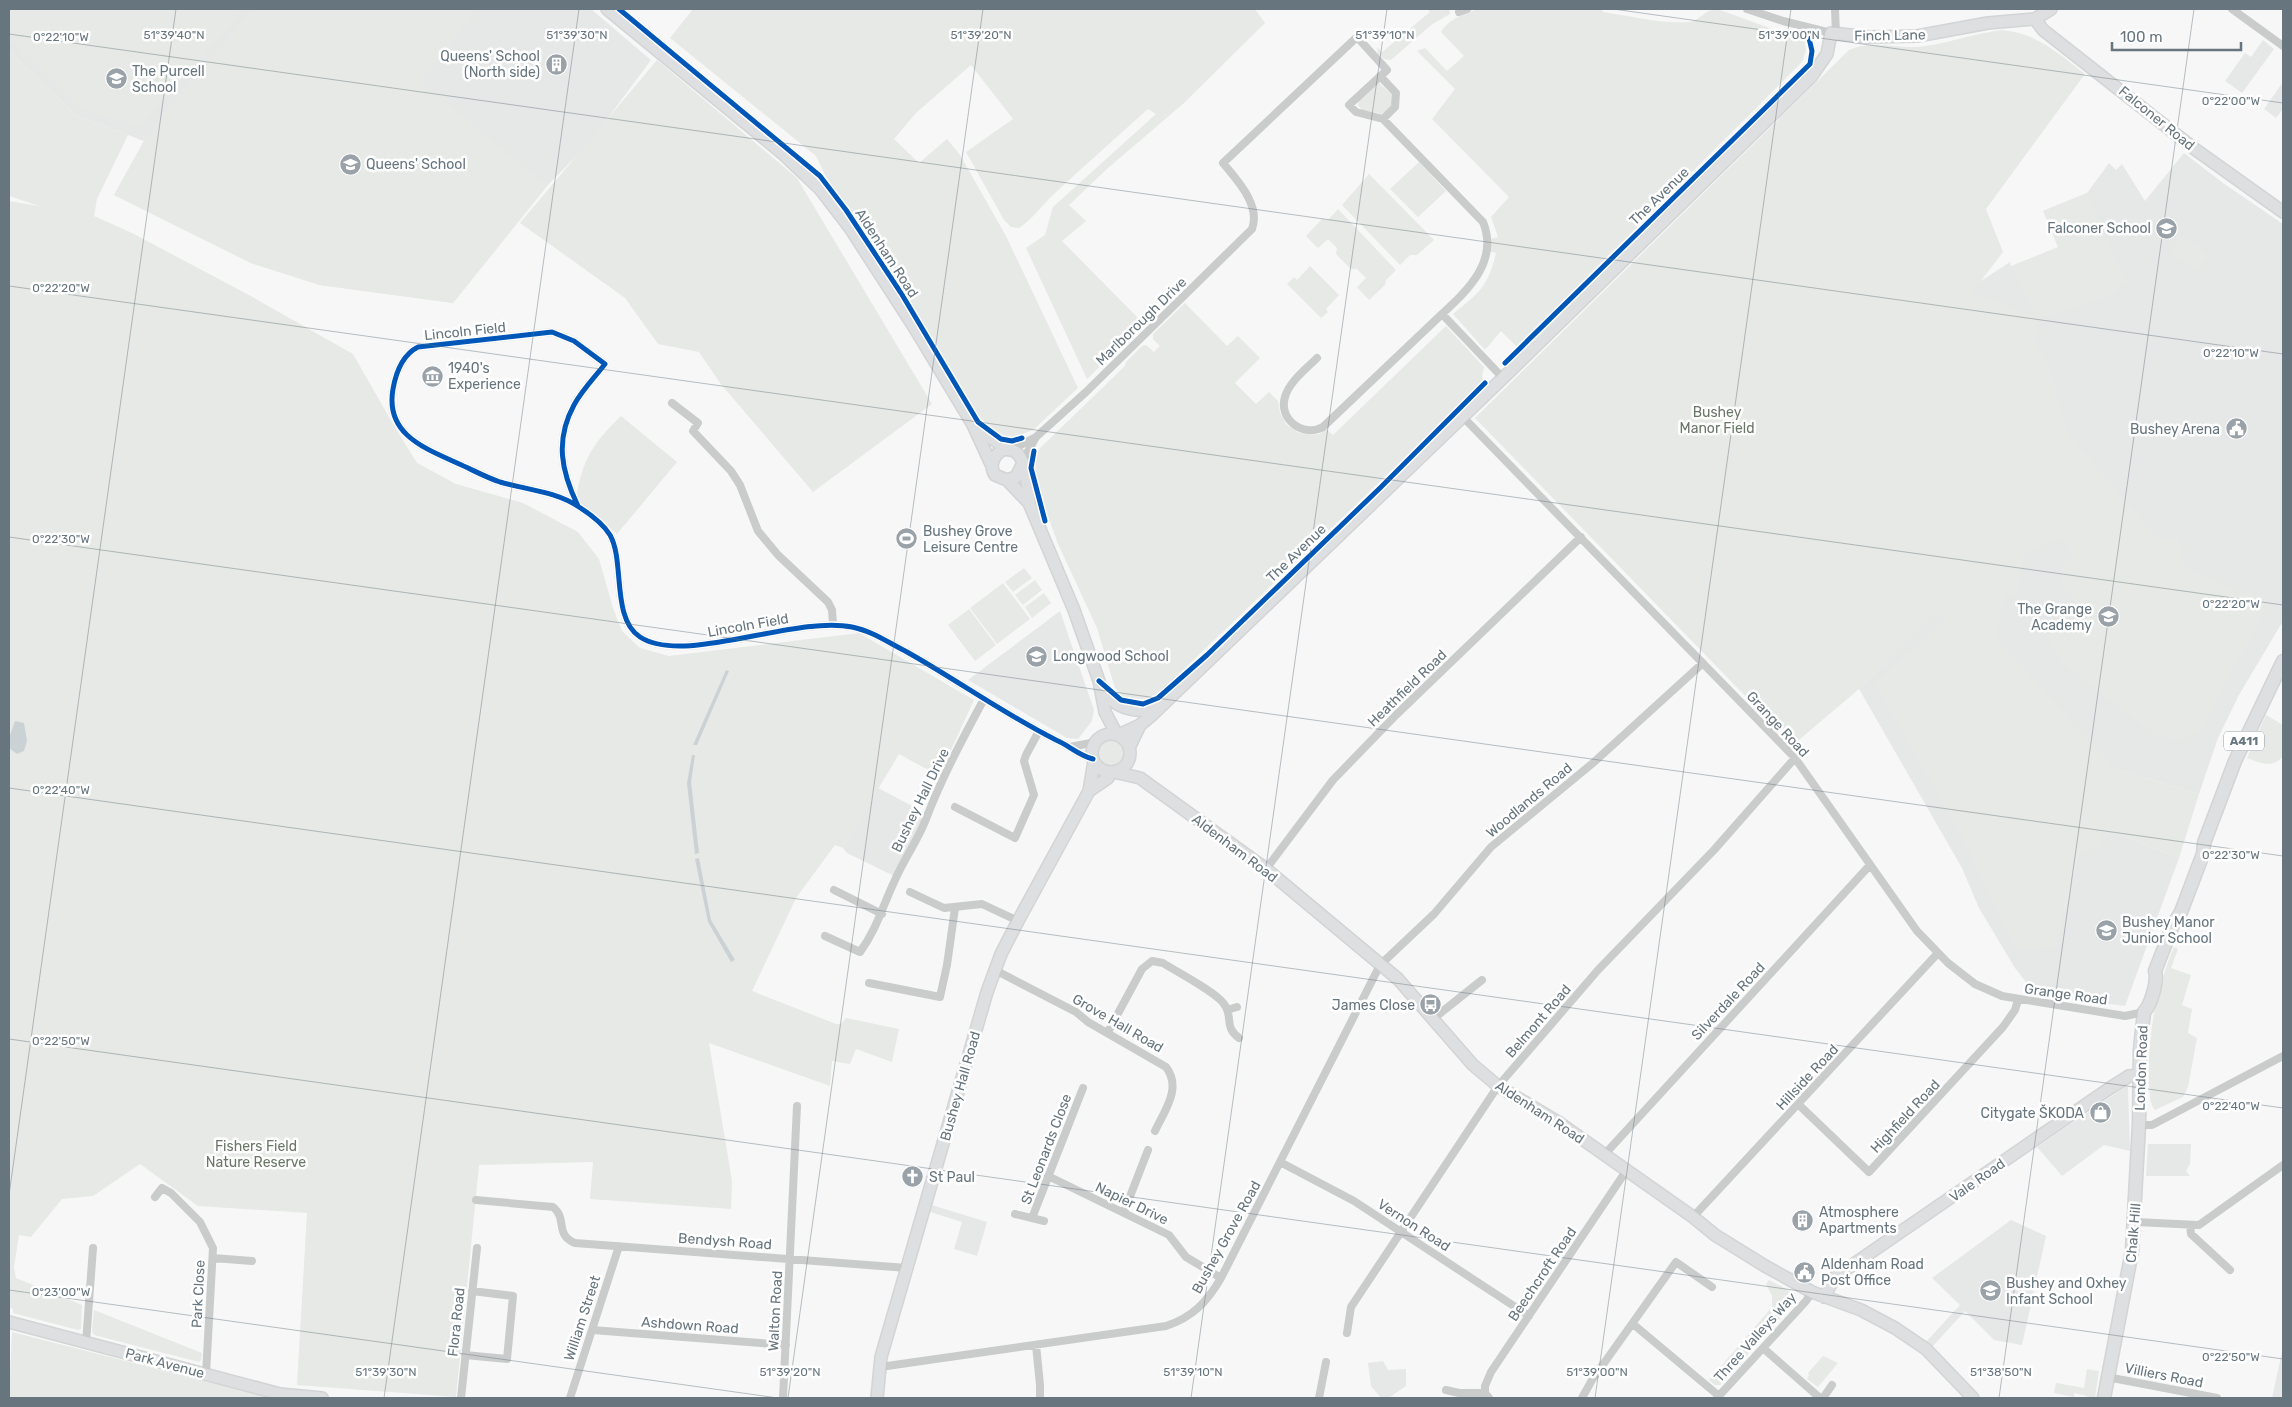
<svg xmlns="http://www.w3.org/2000/svg" width="2292" height="1407" viewBox="0 0 2292 1407" font-family="Rubik,sans-serif">
<rect width="100%" height="100%" fill="#f7f7f7"/>
<path fill="#e6e7e7" fill-rule="evenodd" d="M9,9h582l60,51 -60,81 -44,45 -94,117 -133,-18 -69,-22 -137,-68 30,-54 -69,-26 -66,-65z
M2263,40l11,9 -32,44 -17,-12 20,-28 6,4z
M2283,82v27l-7,9 -12,-9z
M2184,153l39,30 60,41v397l-44,74 -21,43 -19,56 -84,-25 -10,60 74,29 -54,148 -89,-11 -21,-27 -36,-60 -17,-40 -103,-179 77,-76 -20,-290 94,-61 1,4 104,18 9,-3 -81,-70 44,-18 22,-30 7,7 6,-6 23,37zM2104,830l-25,22 -15,60 4,-55z
M1060,611l34,99 -2,11 -14,18 -11,-1 -99,-58z
M878,788l44,23 1,7 -29,58 -47,-23 -4,-5z
M2125,1087h3l2,64 -26,-6 -42,31 -25,-29z
M2148,1144h43l-1,20 -4,7 4,5h-44z
M932,1205l55,17 -10,34 -23,-7 8,-27 -32,-10z
M2011,1220l35,16 -24,109 -28,-5 -29,-29 -33,36 -6,-5 34,-37 -28,-27z
M2283,1347v51h-11z
M1383,1361l5,9 18,-1v17l-16,11 -9,1 -10,-12 -3,-23z"/>
<path fill="#e6e9e5" d="M9,9h236l-106,118 -58,-19 -72,-68z
M253,9h224l-56,73 126,104 -94,117 -133,-18 -69,-22 -137,-68 30,-54 27,-37z
M693,9h562l10,14 -81,80 -76,65 -39,37 17,16 -24,20 82,83 -57,55 -61,-131 19,-13 8,-28 103,-93 -8,-5c-31,28 -62,55 -93,84 -12,11 -22,26 -36,35l-8,-1 -7,-7 -38,-68 47,-33 -42,-54 -55,48 -22,26 25,24 28,-24 13,16 46,81 72,152 -45,42 -21,8 -16,-4 -22,-23 -83,-136 -62,-92 -13,-27 -146,-118z
M1427,9h22l1,5 -19,11 -40,35 -7,-1 -6,-5 -1,-7 5,5 48,-40z
M1478,9h123l2,3c27,4 58,12 86,10 10,-1 17,-13 28,-13l61,22 26,6 2,13 -4,12 -285,285 -16,-16 -16,19 -32,-36c26,-21 35,-27 43,-61l-7,-2 1,-12 8,-2 -7,-20 18,-20 -77,-78 23,-30 -38,-38 8,-3 22,23 17,-15 -23,-24c7,-13 24,-18 37,-23z
M2002,30c35,3 57,24 83,44l-99,135 17,43 -32,42 2,-1 65,25 -27,-52 47,-19 -15,-36 44,-18 38,88 -9,3 2,8 -80,27 -3,23 12,20 21,72 92,107 17,-4 9,31 82,36 -68,128c-15,11 -30,7 -47,2l-90,-70 -15,-21c4,-18 12,-29 26,-42 -14,-18 -20,-29 -2,-46l-2,-9 -8,-9 -37,18 -9,41 -10,-1 -11,42 120,132 84,25 -20,64 -74,-29 -6,19 -20,4 -24,95 -39,2 -55,-114 -86,-152 71,-63 -10,-6 -77,75 -66,56 -318,-327 374,-368c25,-11 52,0 77,-4 26,-4 50,-13 76,-16z
M9,50l66,65 53,20 -31,64 -3,17 38,17 115,61 106,60 40,70 24,39 39,21 67,19 55,29 21,27 14,49 9,23 18,17 29,8 190,-23 115,67 -35,76 -40,-22 -56,94 -8,-3 -39,53 -44,93 84,33h5l5,-6 53,11 -7,33 -36,-13 -6,15 -18,-3 -2,25 -121,-43 23,138 -1,28 -141,-10 3,-37 -114,3 -23,232 -159,-12 10,-172 -109,-7 -58,-42 -47,32 -31,3 -31,38 -12,-2 -5,32 2,11 66,27 -1,24 -3,1 -65,-17v-4l-4,-2v-1106l30,5 -30,-10z
M657,60l140,118 135,226 -119,88 -93,-109 -21,-31 -41,-8 -33,-46 -105,-75z
M1379,83l14,13v8l-11,10 -20,-4 -4,-5 1,-5z
M1419,162l27,29 -28,26 -28,-28z
M1369,174l65,66 -17,15h-7l-10,10 -58,-60z
M1338,209l58,61 -10,10 -1,5 -16,15 -12,-13 9,-9 -9,-9h-6l-15,-15 1,-6 -9,-9 -10,9 -12,-12 16,-17 6,1z
M2184,235l24,21 -13,15 -25,-21z
M1310,266l29,29 -13,14 2,3 -7,6 -34,-34 7,-7 3,3z
M1185,303l42,43 11,-10 22,22 -25,25 21,21 13,-12 9,9 2,12 6,11 13,9 12,2 9,-1 6,-5 7,6 113,-109 38,41 -2,9 2,6 -325,311 -10,7 -27,-3 -7,-9 -18,-60 -39,-84 -15,-42 -8,-29 -1,-11 6,-14 85,-82 1,-4 16,-16 4,-1 8,7 6,-6 -7,-7v-5z
M621,416l56,46 -60,72 -41,-35c6,-39 17,-56 45,-83z
M1024,568l8,10 -19,14 -8,-10z
M1035,580l7,10 -19,15 -8,-10z
M1003,583l27,36 -33,25 -27,-36z
M1044,593l7,10 -19,15 -7,-11z
M969,609l27,36 -21,16 -27,-36z
M2266,715l17,10v31c-10,13 -23,7 -36,2z
M1098 753a15 15 0 1 1 30 0a15 15 0 1 1-30 0Z
M2174,947l4,2 -7,19 20,7 -9,30 10,4 -4,24 9,5 -9,49 -5,10 -28,13c-6,-7 -5,-16 -6,-26 -2,-47 7,-94 25,-137z
M1769,1280l25,13 2,3v5l-76,84h-5l-6,-5 63,-73v-11l-6,-12z
M94,1310l108,43 -1,7 -2,2 -105,-27 -2,-4z
M12,1332l259,66h-262z
M1823,1356l15,7 -20,24 -11,-8 2,-4 -1,-2z
M2087,1369l12,2 -4,27h-8v-2l-13,-3v4l-20,-4 2,-10 28,5z"/>
<path fill="#cad2d5" d="M726,670l3,1 -32,74h-4z
M15,721l9,2 3,18 -3,10 -7,3 -8,-6v-10z
M692,755h3l-4,27 8,71 -4,1 -8,-71z
M699,858l12,62 24,40 -4,2 -23,-40 -13,-63z"/>
<g fill="none" stroke-linecap="round" stroke-linejoin="round">
<defs>
<path id="secondary" d="M607,9l175,144 38,36 30,39 64,99 59,98 18,39
M2035,19l8,11 153,120 87,62
M2035,19l16,-10
M976,428l33,22
M1022,465l-6,12 -9,3 -12,-5c-10,-15 9,-35 23,-21 8,9 11,37 11,49
M1007,480l22,23 45,107 25,71 6,31 12,23
M1101,689c15,20 34,25 58,19
M1092 753a19 19 0 1 1 38 0a19 19 0 1 1-38 0Z
M1118,735l22,-10 12,-10 351,-337 308,-301 16,-23 4,-21 38,4 48,-1 71,-13 47,-4
M1129,748l11,-23
M1114,772l26,6 126,91 132,110 75,86 25,21 60,36 135,95 22,18 50,31 47,26 49,18 34,18 31,21 47,49
M1089,791l19,-13 2,-6
M1824,1297l11,-20 275,-189 19,-12 11,-1
M9,1322l271,72 42,4
M877,1398l4,-41 106,-365 14,-38 17,-33 71,-130 5,-30"/>
<path id="primary" d="M2104,1398l28,-147 7,-126 1,-76 4,-37c7,-7 14,-31 11,-41l18,-46 8,-13 22,-58 1,-11 31,-82 48,-100"/>
</defs>
<use href="#secondary" stroke="#d3d4d5" stroke-width="14"/>
<use href="#primary" stroke="#d3d4d5" stroke-width="15"/>
<path stroke="#cacccc" stroke-width="8" d="M1747,9l36,12 48,12
M1835,9l1,25
M2232,9l51,37
M1459,12l8,-3
M1383,119l100,103c16,39 -15,68 -41,92l61,64
M1317,358c-11,11 -28,24 -32,39 -7,22 18,41 38,30l119,-113
M672,403l26,20 -5,8 38,40 9,14 18,46 20,24 50,47 4,8 1,14
M1462,416l333,342 122,173 31,32 27,21 27,12 123,20 19,-4
M1011,450l25,-13 50,-45 166,-163c9,-24 -15,-49 -29,-66l134,-126 30,33 -38,35 7,7 27,7 12,-12 1,-14 -16,-17
M1022,462l14,-25
M578,506c-17,-35 -23,-66 -4,-101 8,-15 21,-28 31,-41l-31,-23 -22,-9 -134,15c-16,8 -22,25 -25,42 -8,45 31,59 64,74 14,6 28,14 43,19 27,8 55,9 79,25 11,7 24,17 31,28 15,26 1,83 30,102 45,29 154,-22 212,-10 20,4 37,16 55,25 50,28 97,62 149,88 14,6 22,15 37,19
M1070,747l26,-5
M955,807l60,31 19,-43 -10,-34 2,-6 13,-24
M1266,869l67,-89 63,-65 185,-178
M834,890l48,24
M910,892l34,16 38,-4 36,17
M825,936l35,16c17,-23 23,-47 35,-72 9,-21 23,-40 31,-61 16,-42 37,-81 58,-120
M995,970l81,42 12,10 78,45c16,21 -1,43 -11,64
M869,983l71,14 7,-32 8,-57
M1227,1010l10,-3
M1433,1019l49,-39
M1108,1032l34,-63 10,-8 11,2c14,9 53,29 61,41 10,13 -1,22 15,34
M1798,1104l71,68 134,-145 12,-17 3,-10
M2139,1125h13l131,-69
M1604,1155l266,-290
M1280,1162l74,39 175,115
M1048,1176l121,59 17,22 35,21
M155,1197l7,-9 9,5 29,29 13,26 -7,126
M476,1200l77,7c15,12 1,27 22,36l332,25
M1124,1212l24,-62
M1015,1214l29,7
M1693,1217l245,-264
M1032,1218l51,-130
M2135,1222l64,3 84,-60
M2190,1225l1,9 39,36
M213,1258l39,3
M1633,1324l86,72
M592,1330l194,15
M1347,1333l4,-26 147,-221 100,-116 116,-120 81,-92
M86,1343l7,-95
M1036,1345l4,40v13
M1763,1348l57,50
M465,1355l42,4 6,-63 -41,-5
M880,1367l286,-41c27,-9 41,-24 55,-48l159,-313 54,-51 57,-67 102,-84 110,-100
M2107,1377l110,21
M1446,1390l13,3h26l4,5
M1485,1393v-7l6,-14 135,-201
M461,1398l16,-150
M570,1398l49,-152
M783,1398l14,-292
M1319,1398l7,-36
M1582,1398l10,-18 84,-118 36,25
M1717,1398l89,-97 6,-9
M1823,1398l9,-13"/>
<use href="#secondary" stroke="#dedfe0" stroke-width="11"/>
<use href="#primary" stroke="#dedfe0" stroke-width="12"/>
<defs>
<path id="cycleway" d="M619,9l201,167 26,34 55,83 77,129 23,17 11,2 10,-3
M1505,363l305,-299 2,-13 -3,-13
M1034,451l-3,17 14,53
M578,506c-17,-35 -23,-66 -4,-101 8,-15 21,-28 31,-41l-31,-23 -22,-9 -134,15c-16,8 -22,25 -25,42 -8,45 31,59 64,74 14,6 28,14 43,19 27,8 55,9 79,25 11,7 24,17 31,28 15,26 1,83 30,102 45,29 154,-22 212,-10 20,4 37,16 55,25 50,28 97,62 149,88 14,6 22,15 37,19
M1099,681l22,19 22,4 15,-6 49,-43 173,-167 105,-105"/>
</defs>
<use href="#cycleway" stroke="#fff" stroke-width="8"/>
<use href="#cycleway" stroke="#0057b8" stroke-width="5"/>
</g>
<path fill="none" stroke="#66757e" stroke-width="1" stroke-opacity="0.45" d="M1613,9l670,94M9,34l2274,320M9,286l2274,319M9,537l2274,319M9,788l2274,320M9,1039l2274,320M9,1195l167,-1186M9,1290l769,108M384,1398l195,-1389M788,1398l195,-1389M1191,1398l196,-1389M1595,1398l196,-1389M1999,1398l195,-1389"/>
<defs>
<symbol id="building-disc" viewBox="-11 -11 22 22"><circle r="9.5" fill="#99a2a8" stroke="#fff"/><path d="M-4-6H4V6H1V3H-1V6H-4ZM-2.5-4.3h1.7v1.8h-1.7ZM.8-4.3h1.7v1.8H.8ZM-2.5-1h1.7V.8h-1.7ZM.8-1h1.7V.8H.8Z" fill="#fff"/></symbol>
<symbol id="school-disc" viewBox="-11 -11 22 22"><circle r="9.5" fill="#99a2a8" stroke="#fff"/><path d="M0-5L7-2L0 1L-7-2ZM-4 1L0 2.5L4 1V4Q0 6-4 4Z" fill="#fff"/></symbol>
<symbol id="museum-disc" viewBox="-11 -11 22 22"><circle r="9.5" fill="#99a2a8" stroke="#fff"/><path d="M0-6L6-3V-2H-6V-3ZM-5-1h2V3h-2ZM-1-1h2V3h-2ZM3-1h2V3H3ZM-6 4H6V6H-6Z" fill="#fff"/></symbol>
<symbol id="civic-disc" viewBox="-11 -11 22 22"><circle r="9.5" fill="#99a2a8" stroke="#fff"/><path d="M-.6-6.5H3V-4.5H.6V-3L4-1V1h2V6H-6V1h2V-1L-.6-3ZM-1.2 2.5V6h2.4V2.5Z" fill="#fff"/></symbol>
<symbol id="stadium-disc" viewBox="-11 -11 22 22"><circle r="9.5" fill="#99a2a8" stroke="#fff"/><path d="M0-5a6.5 5 0 1 0 0 10a6.5 5 0 1 0 0-10ZM-3.5-1.8h7v3.6h-7Z" fill="#fff"/></symbol>
<symbol id="bus-disc" viewBox="-11 -11 22 22"><circle r="9.5" fill="#99a2a8" stroke="#fff"/><path d="M-5-6H5V4H4V6H2V4H-2V6H-4V4H-5ZM-3.5-4V0h7V-4ZM-3.5 1.2v1.5H-2V1.2ZM2 1.2v1.5H3.5V1.2Z" fill="#fff"/></symbol>
<symbol id="shop-disc" viewBox="-11 -11 22 22"><circle r="9.5" fill="#99a2a8" stroke="#fff"/><path d="M-5-2.5h2.3a2.7 3.5 0 0 1 5.4 0H5L5.5 6h-11ZM-1.5-2.5h3a1.5 2.3 0 0 0-3 0Z" fill="#fff"/></symbol>
<symbol id="church-disc" viewBox="-11 -11 22 22"><circle r="9.5" fill="#99a2a8" stroke="#fff"/><path d="M-1.2-6h2.4v3.5h3.3v2.4h-3.3V6h-2.4V-.1h-3.3v-2.4h3.3Z" fill="#fff"/></symbol>
</defs>
<g fill-rule="evenodd">
<use href="#building-disc" x="544" y="52" width="25" height="25"/>
<use href="#school-disc" x="104" y="66" width="25" height="25"/>
<use href="#school-disc" x="338" y="152" width="25" height="25"/>
<use href="#school-disc" x="2154" y="216" width="25" height="25"/>
<use href="#museum-disc" x="420" y="364" width="25" height="25"/>
<use href="#civic-disc" x="2224" y="416" width="25" height="25"/>
<use href="#stadium-disc" x="894" y="526" width="25" height="25"/>
<use href="#school-disc" x="2096" y="604" width="25" height="25"/>
<use href="#school-disc" x="1024" y="644" width="25" height="25"/>
<use href="#school-disc" x="2094" y="918" width="25" height="25"/>
<use href="#bus-disc" x="1418" y="992" width="25" height="25"/>
<use href="#shop-disc" x="2088" y="1100" width="25" height="25"/>
<use href="#church-disc" x="900" y="1164" width="25" height="25"/>
<use href="#building-disc" x="1790" y="1208" width="25" height="25"/>
<use href="#civic-disc" x="1792" y="1260" width="25" height="25"/>
<use href="#school-disc" x="1978" y="1278" width="25" height="25"/>
</g>
<g text-anchor="middle" stroke-width="5" stroke-linejoin="round" paint-order="stroke">
<rect fill="#fff" stroke="#949ea5" stroke-width="1" x="2224" y="731.5" width="40" height="19" rx="4"/>
<g font-size="12" font-weight="bold" fill="#66757e">
<text x="2244" y="745">A411</text>
</g>
<g font-size="14" fill="#66757e" stroke="#fff">
<text transform="translate(1890 35) rotate(-1)" y="5">Finch Lane</text>
<text transform="translate(2157 118) rotate(39)" y="5">Falconer Road</text>
<text transform="translate(1659 196) rotate(-44)" y="5">The Avenue</text>
<text transform="translate(887 253) rotate(57)" y="5">Aldenham Road</text>
<text transform="translate(1141 321) rotate(-44)" y="5">Marlborough Drive</text>
<text transform="translate(465 331) rotate(-6)" y="5">Lincoln Field</text>
<text transform="translate(1296 553) rotate(-44)" y="5">The Avenue</text>
<text transform="translate(748 625) rotate(-10)" y="5">Lincoln Field</text>
<text transform="translate(1407 688) rotate(-44)" y="5">Heathfield Road</text>
<text transform="translate(1778 724) rotate(47)" y="5">Grange Road</text>
<text transform="translate(920 800) rotate(-64)" y="5">Bushey Hall Drive</text>
<text transform="translate(1529 800) rotate(-40)" y="5">Woodlands Road</text>
<text transform="translate(1235 848) rotate(37)" y="5">Aldenham Road</text>
<text transform="translate(2066 994) rotate(8)" y="5">Grange Road</text>
<text transform="translate(1728 1001) rotate(-47)" y="5">Silverdale Road</text>
<text transform="translate(1538 1021) rotate(-49)" y="5">Belmont Road</text>
<text transform="translate(1118 1023) rotate(30)" y="5">Grove Hall Road</text>
<text transform="translate(2141 1068) rotate(-88)" y="5">London Road</text>
<text transform="translate(1807 1077) rotate(-47)" y="5">Hillside Road</text>
<text transform="translate(960 1086) rotate(-74)" y="5">Bushey Hall Road</text>
<text transform="translate(1540 1112) rotate(33)" y="5">Aldenham Road</text>
<text transform="translate(1905 1116) rotate(-47)" y="5">Highfield Road</text>
<text transform="translate(1046 1149) rotate(-69)" y="5">St Leonards Close</text>
<text transform="translate(1977 1180) rotate(-35)" y="5">Vale Road</text>
<text transform="translate(1132 1203) rotate(26)" y="5">Napier Drive</text>
<text transform="translate(1414 1225) rotate(33)" y="5">Vernon Road</text>
<text transform="translate(2133 1233) rotate(-85)" y="5">Chalk Hill</text>
<text transform="translate(1226 1237) rotate(-61)" y="5">Bushey Grove Road</text>
<text transform="translate(725 1241) rotate(4)" y="5">Bendysh Road</text>
<text transform="translate(1542 1274) rotate(-56)" y="5">Beechcroft Road</text>
<text transform="translate(198 1294) rotate(-87)" y="5">Park Close</text>
<text transform="translate(775 1311) rotate(-87)" y="5">Walton Road</text>
<text transform="translate(582 1318) rotate(-72)" y="5">William Street</text>
<text transform="translate(456 1322) rotate(-84)" y="5">Flora Road</text>
<text transform="translate(690 1325) rotate(4)" y="5">Ashdown Road</text>
<text transform="translate(1755 1337) rotate(-48)" y="5">Three Valleys Way</text>
<text transform="translate(165 1363) rotate(15)" y="5">Park Avenue</text>
<text transform="translate(2164 1375) rotate(11)" y="5">Villiers Road</text>
</g>
<g font-size="14" fill="#66757e" stroke="#fff" text-anchor="start">
<text x="540" y="61" text-anchor="end">Queens' School<tspan x="540" dy="16">(North side)</tspan></text>
<text x="132" y="76">The Purcell<tspan x="132" dy="16">School</tspan></text>
<text x="366" y="169">Queens' School</text>
<text x="2151" y="233" text-anchor="end">Falconer School</text>
<text x="448" y="373">1940's<tspan x="448" dy="16">Experience</tspan></text>
<text x="2220" y="434" text-anchor="end">Bushey Arena</text>
<text x="923" y="536">Bushey Grove<tspan x="923" dy="16">Leisure Centre</tspan></text>
<text x="2092" y="614" text-anchor="end">The Grange<tspan x="2092" dy="16">Academy</tspan></text>
<text x="1053" y="661">Longwood School</text>
<text x="2122" y="927">Bushey Manor<tspan x="2122" dy="16">Junior School</tspan></text>
<text x="1415" y="1010" text-anchor="end">James Close</text>
<text x="2084" y="1118" text-anchor="end">Citygate ŠKODA</text>
<text x="929" y="1182">St Paul</text>
<text x="1819" y="1217">Atmosphere<tspan x="1819" dy="16">Apartments</tspan></text>
<text x="1821" y="1269">Aldenham Road<tspan x="1821" dy="16">Post Office</tspan></text>
<text x="2006" y="1288">Bushey and Oxhey<tspan x="2006" dy="16">Infant School</tspan></text>
</g>
<g font-size="14" fill="#697765" stroke="#fff">
<text x="1717" y="417">Bushey<tspan x="1717" dy="16">Manor Field</tspan></text>
<text x="256" y="1151">Fishers Field<tspan x="256" dy="16">Nature Reserve</tspan></text>
</g>
</g>
<g font-size="12" text-anchor="middle" fill="#66757e" stroke="#fff" stroke-width="5" stroke-linejoin="round" paint-order="stroke">
<text x="174" y="39">51°39'40"N</text>
<text x="577" y="39">51°39'30"N</text>
<text x="981" y="39">51°39'20"N</text>
<text x="1385" y="39">51°39'10"N</text>
<text x="1789" y="39">51°39'00"N</text>
<text x="61" y="41">0°22'10"W</text>
<text x="2231" y="105">0°22'00"W</text>
<text x="61" y="292">0°22'20"W</text>
<text x="2231" y="357">0°22'10"W</text>
<text x="61" y="543">0°22'30"W</text>
<text x="2231" y="608">0°22'20"W</text>
<text x="61" y="794">0°22'40"W</text>
<text x="2231" y="859">0°22'30"W</text>
<text x="61" y="1045">0°22'50"W</text>
<text x="2231" y="1110">0°22'40"W</text>
<text x="61" y="1296">0°23'00"W</text>
<text x="2231" y="1361">0°22'50"W</text>
<text x="386" y="1376">51°39'30"N</text>
<text x="790" y="1376">51°39'20"N</text>
<text x="1193" y="1376">51°39'10"N</text>
<text x="1597" y="1376">51°39'00"N</text>
<text x="2001" y="1376">51°38'50"N</text>
</g>
<rect width="2292" height="1407" fill="none" stroke="#66757e" stroke-width="20"/>
<path d="M2112 42v8h129v-8" fill="none" stroke="#66757e" stroke-width="2.5"/>
<text x="2120" y="42" font-size="15" fill="#66757e" stroke="#ffffff" stroke-width="4" paint-order="stroke">100 m</text>
</svg>
